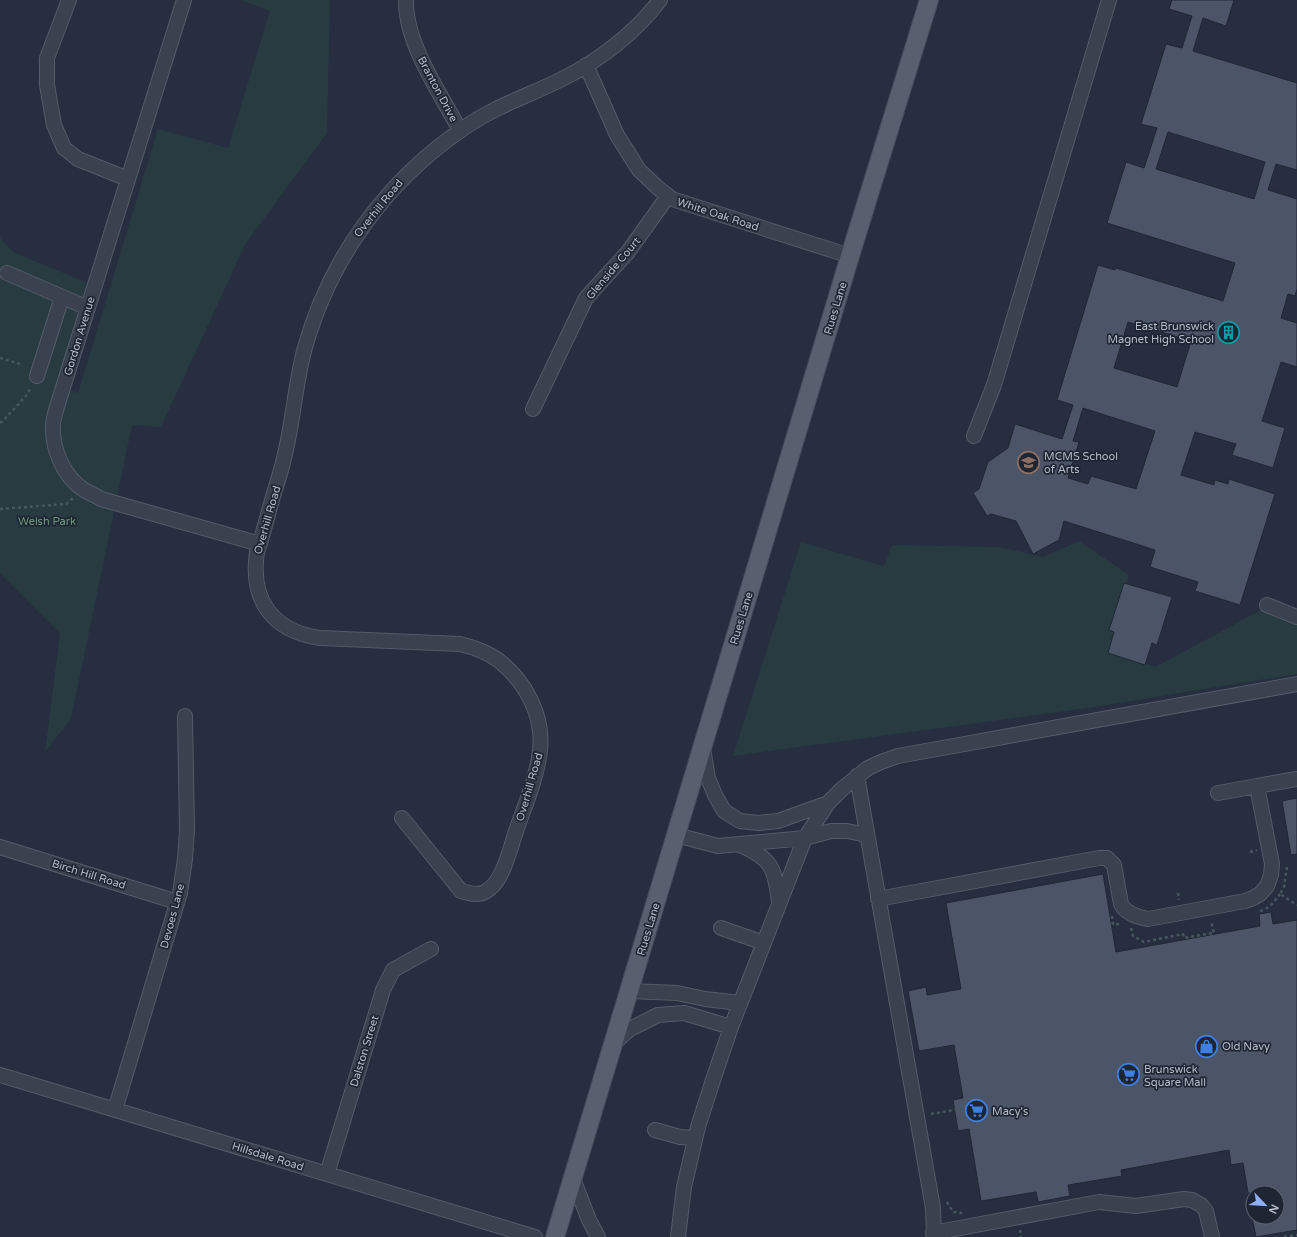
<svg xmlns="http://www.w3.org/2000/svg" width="1297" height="1237" viewBox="0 0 1297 1237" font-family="'Varela Round',sans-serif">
<rect width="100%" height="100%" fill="#262e3f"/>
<path fill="#283b40" d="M241,0h89l-3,133 -81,110 -85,184 -29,-2 -61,294 -26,33 15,-119 -60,-60v-338l1,4 12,13 82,34 -32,102 15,5 80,-264 70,19 42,-137z
M1079,541l50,34 -18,54 4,3 -5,19 45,16 108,-58 34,10v55l-202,33 -362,49 68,-214 83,24 8,-21 107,2 44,10z"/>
<path fill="#4c5567" stroke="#202836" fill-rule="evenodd" d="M1172,0h62l-8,26 -23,-8 -10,33 104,32v87l-21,-6 -8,26 29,9v90l-2,7 -7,-2 -7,24 16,5v44l-16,-5 -19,59 23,7 -12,40 -41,-13 4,-11 -41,-12 -14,43 33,10 1,-5 13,4 1,-5 46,15 -35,111 -45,-14 3,-9 -48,-15 5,-17 -91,-29 -5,19 -26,14 -17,-33 -25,-7 -4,2 -14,-23 6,-4 9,-27 20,-14 7,-24 47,15 11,-34 -16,-5 41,-135 17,5 1,-2 107,33 12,-38 -128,-40 19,-61 18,6 13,-40 -16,-4 25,-80 16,4 10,-32 -23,-7zM1168,132l97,30 -11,37 -98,-30zM1128,322l63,19 -14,46 -63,-19zM1083,408l72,23 -19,58 -45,-13 -3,8 -20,-6 11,-36 -6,-1z
M1124,583l48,14 -15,48 -5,-2 -7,22 -37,-12 6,-21 -5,-2z
M1297,798v56l-6,1 -9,-54z
M1103,874l13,78 144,-26 -1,-12 12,-2 2,12 24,-4v310l-41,7 -4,-20h25v-24h-29l-5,-30 -12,2 -2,-15 -108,20 1,6 -54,9 2,11 -32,6 -2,-10 -55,9 -12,-72 -11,2 -5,-31 10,-2 -9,-53 -35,6 -11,-60 18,-4 1,8 34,-6 -15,-86z"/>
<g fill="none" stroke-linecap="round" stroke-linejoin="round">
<defs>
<path id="minor" d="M69,0l-22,58v27l7,40 10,23 14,11 50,20
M184,0l-128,410c-1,5 -3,10 -3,15 -1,25 11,52 31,65 6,3 12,6 17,9l159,45
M406,0c-1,43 34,93 54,130
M586,65l31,70 22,35 19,18 14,11 178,57
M7,273l81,35
M37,376l25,-79
M533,409l53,-111 42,-46 40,-56
M974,436l20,-51 115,-385
M1267,605l30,12
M703,748l5,30 7,17 9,16 16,10 18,2 20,-2 50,-18
M857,776l76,432 1,29
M1218,793l39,-7
M402,818l59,73c8,2 17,5 24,1 18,-9 25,-43 31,-61 9,-26 21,-53 24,-81 4,-35 -15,-69 -42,-90 -11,-8 -25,-13 -38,-16l-140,-6c-48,-7 -70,-38 -63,-86 6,-17 10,-35 15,-52 4,-14 9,-28 12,-42 9,-35 11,-72 20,-107 25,-92 82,-170 160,-223 31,-22 67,-33 100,-50 36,-18 72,-46 96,-78
M676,835l42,11 87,-8 26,-7h16l20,4
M740,845c32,13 35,24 39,57
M0,847l177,55
M878,899l221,-41h8l7,7 7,39c5,10 17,13 27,15l97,-18 8,-3 7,-4 7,-8 4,-11 1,-11 -15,-78 40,-7
M721,928l43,15
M629,991l48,2 28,6 35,4
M613,1044l17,-15 28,-14 26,-2 47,14
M0,1075l535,162
M115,1110l65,-217 5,-34 2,-29 -2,-114
M655,1130l25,7 15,1
M327,1174l56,-184 10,-20 38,-21
M573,1179l16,41 9,17
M933,1233l166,-31 37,4 48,-7 8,1 9,5 5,6 6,26
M678,1237l6,-50 14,-60 16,-50 17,-50 74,-189 23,-35 14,-14 26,-21 13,-6 17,-6 399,-72"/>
<path id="major" d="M555,1237l295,-981 79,-256"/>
</defs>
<use href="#minor" stroke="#545c69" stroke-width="16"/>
<use href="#major" stroke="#434a58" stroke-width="20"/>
<path stroke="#46585d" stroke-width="2.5" stroke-dasharray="3 3" stroke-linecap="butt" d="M0,358l20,6
M0,422h2l24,-26 5,-9
M0,509l66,-5 7,-6
M1250,852l7,-2
M1287,867l-3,20 -4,7 17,11
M1178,893l1,7
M1260,911c9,-2 15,-10 20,-17
M1112,916l1,9 9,-2
M1131,928l2,8 11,6 39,-8 1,4 30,-5 -3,-12
M931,1114l34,-6
M1060,1187l1,8
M947,1202l6,10 10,1
M1020,1230l1,7
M1284,1237l13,-2"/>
<use href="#minor" stroke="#3a414f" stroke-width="14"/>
<use href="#major" stroke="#58606f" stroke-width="18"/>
</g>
<defs>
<symbol id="building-ring" viewBox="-11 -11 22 22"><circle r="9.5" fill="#1e2634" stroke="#0f9aa8" stroke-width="1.5"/><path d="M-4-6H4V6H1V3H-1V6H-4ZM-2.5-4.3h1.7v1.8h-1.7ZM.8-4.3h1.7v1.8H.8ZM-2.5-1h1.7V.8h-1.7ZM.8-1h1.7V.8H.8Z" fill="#0f9aa8"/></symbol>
<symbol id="school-ring" viewBox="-11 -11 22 22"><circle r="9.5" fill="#1e2634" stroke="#8d6e63" stroke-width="1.5"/><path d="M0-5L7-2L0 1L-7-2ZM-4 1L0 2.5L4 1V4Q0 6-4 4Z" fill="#8d6e63"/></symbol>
<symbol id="shop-ring" viewBox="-11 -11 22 22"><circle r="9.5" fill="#1e2634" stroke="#3f7fe0" stroke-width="1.5"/><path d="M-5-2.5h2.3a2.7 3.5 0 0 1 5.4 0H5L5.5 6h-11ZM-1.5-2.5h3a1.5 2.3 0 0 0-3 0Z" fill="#3f7fe0"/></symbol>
<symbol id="supermarket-ring" viewBox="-11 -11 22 22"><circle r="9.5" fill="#1e2634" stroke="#3f7fe0" stroke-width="1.5"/><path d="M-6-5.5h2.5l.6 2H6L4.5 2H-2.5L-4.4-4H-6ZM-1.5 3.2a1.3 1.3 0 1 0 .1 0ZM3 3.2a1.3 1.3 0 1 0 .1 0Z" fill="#3f7fe0"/></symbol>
</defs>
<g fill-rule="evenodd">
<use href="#building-ring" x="1216" y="320" width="25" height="25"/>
<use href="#school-ring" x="1016" y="450" width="25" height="25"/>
<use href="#shop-ring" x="1194" y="1034" width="25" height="25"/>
<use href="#supermarket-ring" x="1116" y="1062" width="25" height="25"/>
<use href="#supermarket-ring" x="964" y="1098" width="25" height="25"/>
</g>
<g text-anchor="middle" stroke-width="3.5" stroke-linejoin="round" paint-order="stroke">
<g font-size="11" fill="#b6bcc9" stroke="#1e2634">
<text transform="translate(438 89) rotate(62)" y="4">Branton Drive</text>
<text transform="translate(378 208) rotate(-51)" y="4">Overhill Road</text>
<text transform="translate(718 214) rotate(18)" y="4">White Oak Road</text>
<text transform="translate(613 268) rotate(-50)" y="4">Glenside Court</text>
<text transform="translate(835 308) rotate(-73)" y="4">Rues Lane</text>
<text transform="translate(79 336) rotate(-73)" y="4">Gordon Avenue</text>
<text transform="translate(267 520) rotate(-74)" y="4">Overhill Road</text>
<text transform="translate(741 618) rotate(-73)" y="4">Rues Lane</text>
<text transform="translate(529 787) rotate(-74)" y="4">Overhill Road</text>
<text transform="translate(89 874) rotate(17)" y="4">Birch Hill Road</text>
<text transform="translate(172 916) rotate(-75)" y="4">Devoes Lane</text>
<text transform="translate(648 929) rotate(-73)" y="4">Rues Lane</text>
<text transform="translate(364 1051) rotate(-73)" y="4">Dalston Street</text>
<text transform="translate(268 1156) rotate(17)" y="4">Hillsdale Road</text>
</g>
<g font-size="11" fill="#b6bcc9" stroke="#1e2634" text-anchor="start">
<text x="1214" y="330" text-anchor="end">East Brunswick<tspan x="1214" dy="13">Magnet High School</tspan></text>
<text x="1044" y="460">MCMS School<tspan x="1044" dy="13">of Arts</tspan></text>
<text x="1222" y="1050">Old Navy</text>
<text x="1144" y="1073">Brunswick<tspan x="1144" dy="13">Square Mall</tspan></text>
<text x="992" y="1115">Macy's</text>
</g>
<g font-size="11" fill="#6e9a7b" stroke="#1e2634">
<text x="47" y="525">Welsh Park</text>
</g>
</g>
<g transform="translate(1265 1205) rotate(115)"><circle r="19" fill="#1e2634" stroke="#5b6270"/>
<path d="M0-3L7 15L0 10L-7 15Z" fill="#8faff5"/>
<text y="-6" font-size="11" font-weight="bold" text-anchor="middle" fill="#b6bcc9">N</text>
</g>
</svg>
